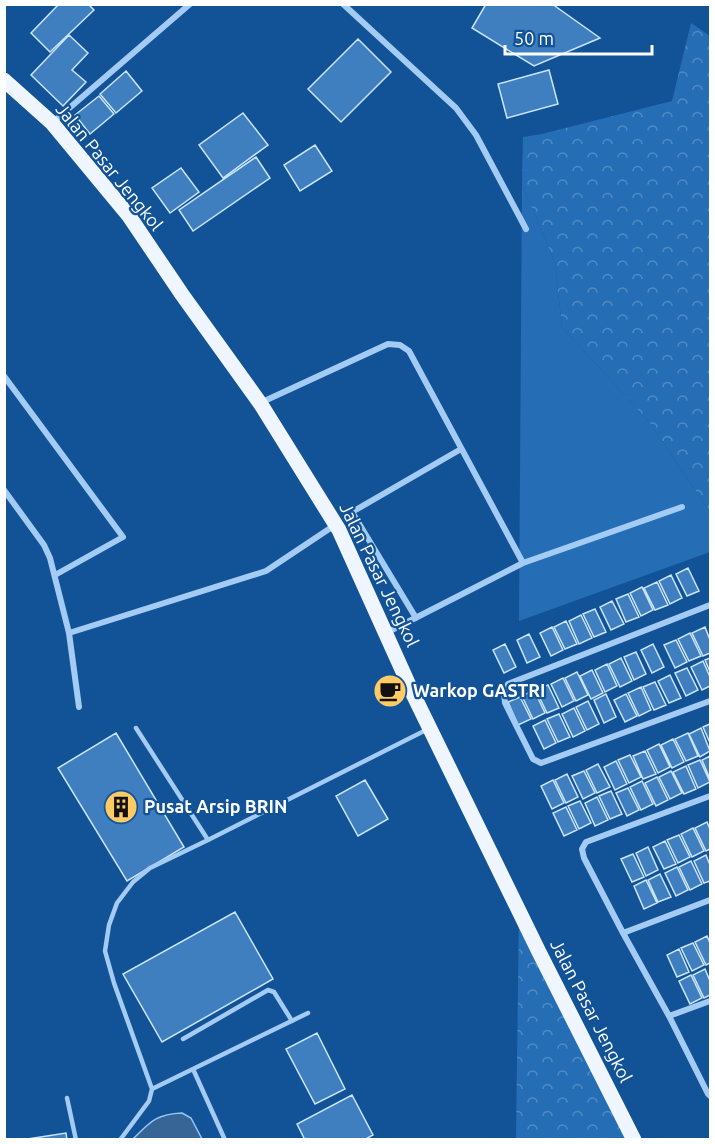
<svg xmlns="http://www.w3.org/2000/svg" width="715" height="1144" viewBox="0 0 715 1144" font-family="Ubuntu,sans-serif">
<defs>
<pattern id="forest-crowns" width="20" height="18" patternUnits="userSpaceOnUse" patternTransform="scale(1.5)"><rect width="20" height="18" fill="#256eb6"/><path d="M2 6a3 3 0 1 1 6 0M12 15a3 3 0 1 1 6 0" fill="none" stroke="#518bc5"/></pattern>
</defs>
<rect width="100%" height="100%" fill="#125397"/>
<path fill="#256eb6" d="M522,184l33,79 7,64 88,96 60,89v40l-191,69z"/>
<path fill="url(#forest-crowns)" d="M691,23l19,13v476l-60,-89 -88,-96 -7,-64 -33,-79 1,-47 19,-3 130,-33z
M519,913l114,226h-117z"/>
<path fill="#366596" stroke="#95c7f6" stroke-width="1.5" d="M182,1113l9,5 11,21h-69c17,-17 23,-25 49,-26z"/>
<path fill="#3f7fc0" stroke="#cbe4fd" stroke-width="1.5" d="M59,4h29l6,6 -44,42 -19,-19z
M486,4h66l48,34 -66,28 -62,-38z
M69,35l19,18 -16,17 14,12 -23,24 -32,-31z
M358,39l33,33 -50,50 -33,-33z
M549,70l9,34 -51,14 -9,-34z
M126,71l16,20 -26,22 -16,-19z
M99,96l15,18 -24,20 -15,-19z
M243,113l25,32 -45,33 -24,-33z
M315,145l17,26 -32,20 -16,-26z
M256,157l14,21 -77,53 -14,-21z
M181,168l18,24 -29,21 -18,-25z
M688,568l11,23 -12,5 -11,-22z
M671,575l11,23 -12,6 -11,-23z
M657,582l11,23 -13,5 -11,-22z
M642,587l11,23 -12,6 -11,-23z
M628,594l11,23 -13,5 -10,-23z
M612,601l12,23 -13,6 -11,-23z
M595,609l11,23 -12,5 -11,-23z
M581,615l11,23 -13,6 -10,-23z
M566,621l11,23 -12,5 -11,-22z
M552,627l11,23 -12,6 -11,-23z
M705,627l5,13v13l-7,3 -11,-23z
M690,633l11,23 -12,5 -11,-22z
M529,634l11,23 -13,6 -10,-23z
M676,640l11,22 -12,6 -11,-23z
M505,644l11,23 -12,6 -11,-23z
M653,644l11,23 -12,6 -11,-23z
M636,652l10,22 -12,6 -10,-23z
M621,658l11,23 -12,6 -11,-23z
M710,658v14l-5,-12z
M703,661l7,16v9l-8,4 -11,-23z
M607,664l10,22 -12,6 -10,-22z
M687,668l11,22 -12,6 -11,-23z
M592,670l11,23 -12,6 -11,-23z
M577,672l11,23 -12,6 -11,-23z
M670,675l11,23 -12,5 -11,-22z
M563,678l11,23 -12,6 -11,-23z
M655,682l11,23 -12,5 -11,-23z
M548,685l11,23 -12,5 -11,-23z
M641,687l10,23 -12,6 -11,-23z
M534,690l11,23 -12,6 -11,-23z
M606,694l10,23 -12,6 -10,-23z
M626,694l11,22 -12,6 -11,-22z
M520,697l11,22 -13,6 -10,-23z
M588,701l11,23 -12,6 -11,-23z
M574,708l11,23 -12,6 -11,-23z
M559,714l11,23 -12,5 -11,-23z
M545,720l11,23 -12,6 -11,-23z
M710,724v19l-7,-16z
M701,728l9,23 -10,6 -11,-23z
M116,733l68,114 -57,34 -69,-113z
M688,733l10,23 -12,5 -11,-22z
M673,739l11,23 -12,6 -11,-23z
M659,744l11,23 -12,6 -11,-23z
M645,751l11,23 -13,5 -10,-23z
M630,755l11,22 -12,6 -11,-23z
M710,756v23l-8,-19z
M700,760l10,22 -12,6 -10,-23z
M616,761l11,23 -12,6 -11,-23z
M598,764l12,23 -13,6 -11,-23z
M686,766l10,23 -12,5 -11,-22z
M584,771l11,22 -12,6 -11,-23z
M671,771l11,22 -12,6 -11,-22z
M567,774l11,23 -12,6 -11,-23z
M657,777l11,23 -12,6 -11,-23z
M365,780l23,39 -30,17 -22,-40z
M553,780l11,23 -12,6 -11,-23z
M642,781l11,23 -12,6 -11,-23z
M628,788l11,22 -12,6 -11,-23z
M611,791l11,23 -12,5 -11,-23z
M597,797l11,23 -13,6 -10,-23z
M580,801l11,22 -12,6 -11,-23z
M566,807l11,23 -13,6 -11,-23z
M707,822l3,7v20l-4,2 -11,-23z
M693,828l11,23 -12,6 -11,-23z
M679,835l11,22 -12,6 -11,-23z
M665,841l11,23 -12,5 -11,-22z
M648,847l10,23 -12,6 -10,-23z
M633,854l11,23 -12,5 -11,-23z
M706,855l4,10v16l-6,2 -10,-22z
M691,861l11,23 -12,6 -11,-23z
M677,867l11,23 -12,6 -11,-23z
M660,874l11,23 -13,5 -10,-22z
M646,880l11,23 -13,6 -10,-23z
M235,912l38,67 -111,63 -39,-68z
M707,936l3,7v20l-4,2 -11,-23z
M693,943l11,22 -12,6 -11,-23z
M679,949l10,23 -12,5 -10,-22z
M705,969l5,12v14l-6,3 -11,-23z
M691,975l11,23 -12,6 -11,-23z
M317,1033l28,56 -30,15 -29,-55z
M352,1095l21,40 -9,5h-59l-8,-16z
M66,1133l1,7h-39v-1z"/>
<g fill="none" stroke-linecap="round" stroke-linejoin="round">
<path stroke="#a3cbf3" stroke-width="4.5" d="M136,728l72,112
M183,1039l85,-49 6,2 18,29
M193,1069l32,71
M152,1089l156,-76
M67,1098l9,42
M120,1140l29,-39 3,-12 -38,-106 -9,-32 4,-26 8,-22 16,-21 17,-14 58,-28 220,-111"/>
<path stroke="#a3cbf3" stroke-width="6" d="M343,4l113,104 20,27 50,94
M52,123l138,-119
M4,376l119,161 -68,38
M260,403l128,-59 12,1 9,6 114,212
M4,490l40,55 6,13 19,75 10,74
M710,605l-202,79 -4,9 1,10 28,56 8,4 169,-62
M416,618l-64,-106 109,-63
M69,633l197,-62 69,-46
M386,633l137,-70 159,-56
M710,796l-124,46 -4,7 2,9 39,75 87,-33
M623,933l46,83
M710,1001l-41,15 39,78 2,2"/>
<path stroke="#eff6ff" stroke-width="15" d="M4,80l48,43 77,93 52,77 79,110 79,127 74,164 126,258 95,188"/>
</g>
<defs>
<symbol id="cafe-disc" viewBox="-11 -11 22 22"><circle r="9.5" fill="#ffcb65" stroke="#125397"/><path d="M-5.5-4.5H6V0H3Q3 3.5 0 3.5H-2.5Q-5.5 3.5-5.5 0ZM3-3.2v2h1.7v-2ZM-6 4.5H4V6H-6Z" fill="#111"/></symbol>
<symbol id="building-disc" viewBox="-11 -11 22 22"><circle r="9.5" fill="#ffcb65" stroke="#125397"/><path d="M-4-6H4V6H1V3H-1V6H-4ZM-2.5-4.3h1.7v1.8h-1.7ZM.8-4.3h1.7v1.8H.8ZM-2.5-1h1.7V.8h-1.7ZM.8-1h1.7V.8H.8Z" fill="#111"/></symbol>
</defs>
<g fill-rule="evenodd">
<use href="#cafe-disc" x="371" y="672" width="38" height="38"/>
<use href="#building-disc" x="102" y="788" width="38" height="38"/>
</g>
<g text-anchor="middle" stroke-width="4.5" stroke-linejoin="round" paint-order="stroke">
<g font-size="18" fill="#fff" stroke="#125397">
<text transform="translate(109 167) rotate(51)" y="6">Jalan Pasar Jengkol</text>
<text transform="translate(379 575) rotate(64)" y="6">Jalan Pasar Jengkol</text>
<text transform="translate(591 1011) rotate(63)" y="6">Jalan Pasar Jengkol</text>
</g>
<g font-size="18" font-weight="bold" fill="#fff" stroke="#125397" text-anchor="start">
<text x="413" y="697">Warkop GASTRI</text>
<text x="144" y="813">Pusat Arsip BRIN</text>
</g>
</g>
<rect width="715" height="1144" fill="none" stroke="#ffffff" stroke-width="12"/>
<path d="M505 45v9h147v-9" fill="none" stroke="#ffffff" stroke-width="3"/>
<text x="514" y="45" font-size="18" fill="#ffffff" stroke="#125397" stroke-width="4.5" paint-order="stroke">50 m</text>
</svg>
